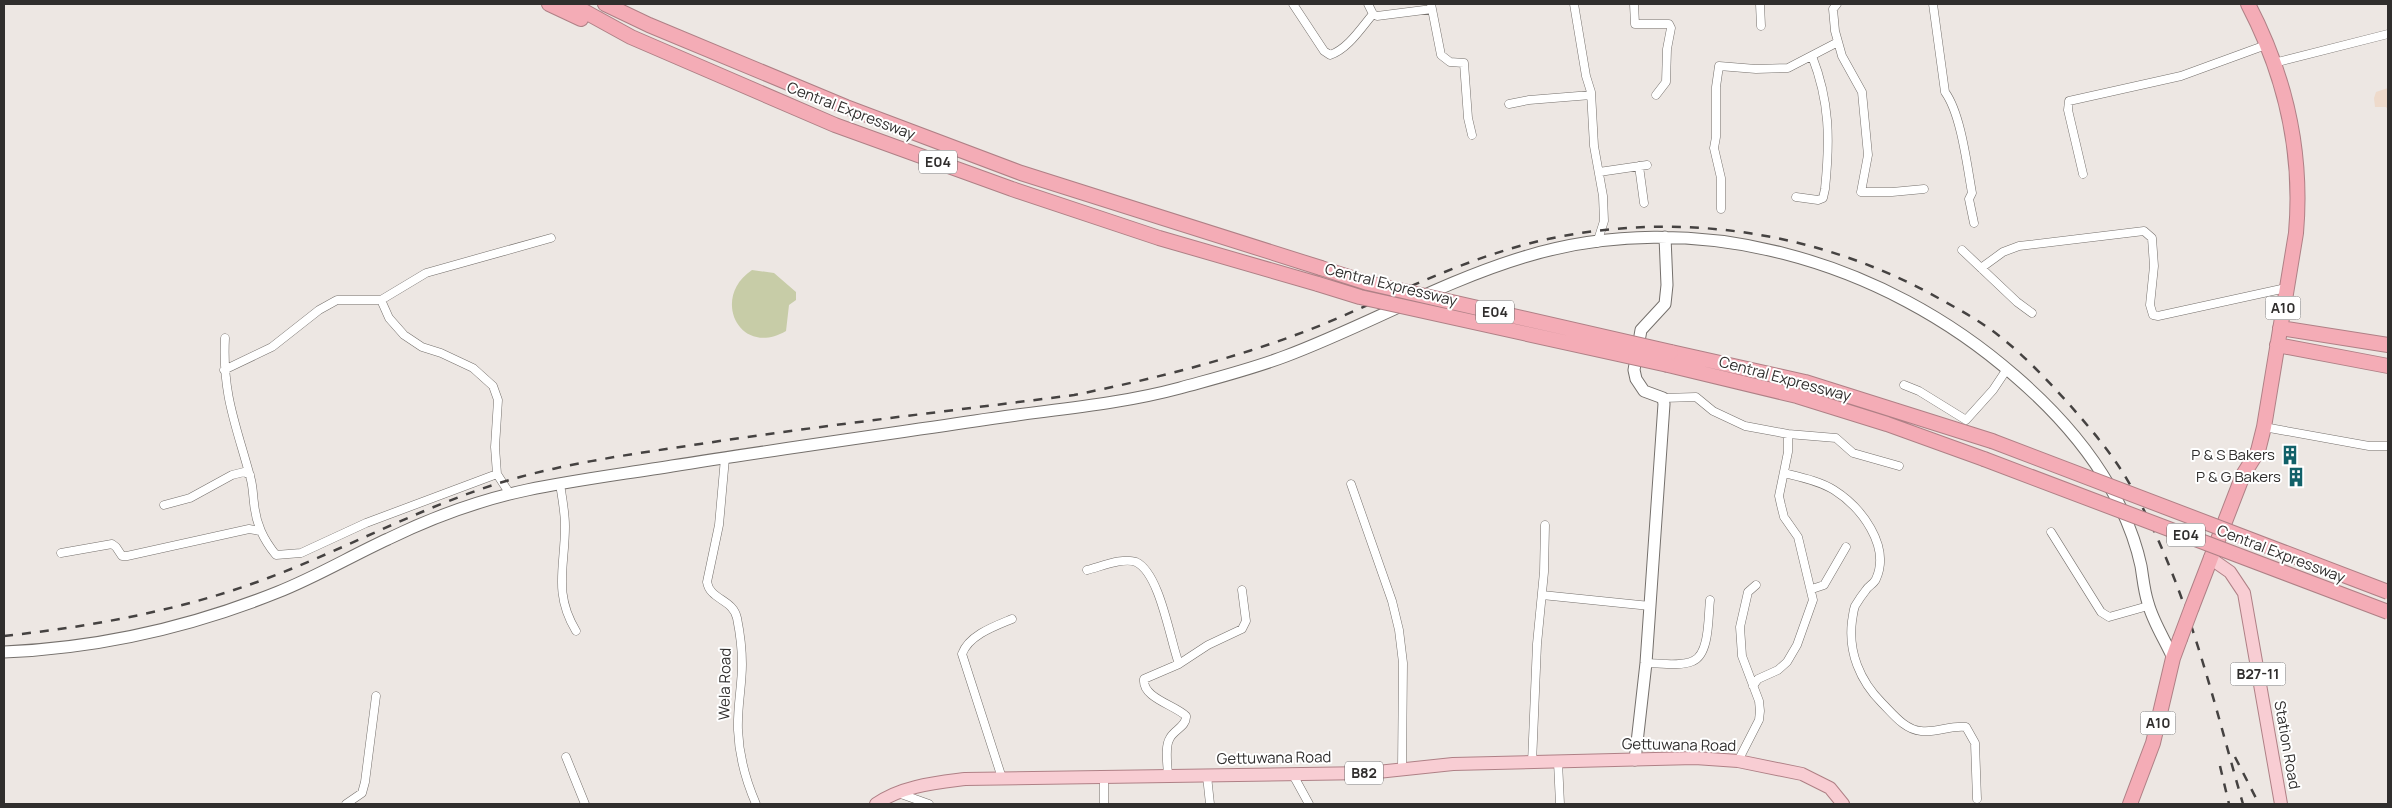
<svg xmlns="http://www.w3.org/2000/svg" width="2392" height="808" viewBox="0 0 2392 808" font-family="Manrope,sans-serif">
<rect width="100%" height="100%" fill="#ede7e3"/>
<path fill="#eedacb" d="M2388,88v22l-2,-3h-11l-1,-9 2,-6z"/>
<path fill="#c7cca7" d="M752,270l22,3 22,19v8l-7,5 -3,26c-46,27 -76,-33 -34,-61z"/>
<g fill="none" stroke-linecap="round" stroke-linejoin="round">
<defs>
<path id="street" d="M1293,4l31,47 6,4c18,-6 31,-27 43,-41
M1368,4l5,10 4,2 55,-7
M1431,4l10,51 9,7 14,1 4,55 4,17
M1574,4l12,72 5,16 3,54 9,50 1,25 -7,22
M1634,4l1,20h34l2,4 -4,21 -1,33 -10,13
M1760,4l1,22
M1837,4l-4,5 2,22 7,25 20,36 6,63 -7,37h31l32,-3
M1933,4l12,88c16,22 22,73 27,101l-3,6 5,24
M2274,63l114,-29
M1509,104l20,-4 62,-5
M1639,166l5,37
M1599,172l48,-7
M2083,174l-15,-64 1,-9 112,-25 85,-31
M1796,197l22,3 5,-2 2,-9c5,-49 5,-87 -13,-133
M1721,209v-31l-7,-30 2,-11v-50l3,-21 37,3 32,-1 50,-26
M1962,250l55,52 15,11
M1981,268l22,-16 16,-6 125,-15 8,7 2,28 -4,39 3,10 5,1 128,-28
M381,300l8,18 15,17 18,12 19,6 32,15 20,18 5,14 -3,47 2,27
M225,338c-3,58 12,89 26,142 2,8 2,16 3,23 2,21 9,36 22,52l25,-2 65,-30 131,-49 13,20
M224,370l48,-23 47,-37 18,-10h44l45,-27 125,-35
M1904,385l15,6 47,29 27,-30 14,-21
M1663,398l33,-1 17,14 32,15 43,8 48,4 17,15 46,13
M2264,427l105,19h19
M725,458l-6,67 -12,57c3,18 26,17 30,36 3,15 5,32 5,46 0,22 -5,44 -4,66 1,25 8,51 18,74
M1784,473c16,4 36,8 50,17 27,17 57,56 42,89 -2,5 -8,7 -10,11 -4,5 -8,11 -11,16 -2,5 -2,10 -3,15 -4,31 8,60 30,82 11,11 23,27 39,28 15,2 30,-6 45,-4l9,16 2,56
M560,484c2,13 5,28 5,42 0,41 -12,67 11,105
M1351,484l41,117 7,29 4,33 -1,107
M164,505l26,-7 42,-23 12,-3 6,3
M2051,532l50,80 8,5 39,-11
M61,553l51,-9 4,3 6,9h5l122,-27 11,2
M1087,570c13,-3 36,-13 49,-8 24,11 34,78 43,102
M1812,589l12,-4 22,-38
M1542,595l108,11
M1646,663c13,0 34,4 47,-2 17,-7 15,-45 17,-61
M1753,686l5,-7 20,-9 9,-8 10,-17 16,-45 -15,-63 -14,-20 -3,-12 -2,-9 9,-44v-18
M566,757l19,47
M1738,761l21,-41 1,-9 -1,-10 -17,-45 -2,-29 8,-35 8,-7
M1558,762l2,42
M1532,763l5,-119 7,-72 1,-47
M1292,773l17,31
M1207,776l3,28
M1104,777v27
M1168,777c0,-11 -4,-30 2,-39 4,-8 17,-12 16,-22 -11,-11 -44,-18 -42,-37l35,-15 29,-19 34,-16 4,-8 -4,-31
M1002,778l-40,-124c7,-19 33,-28 50,-35
M898,793l31,11
M346,804l16,-11 3,-11 11,-86"/>
<path id="secondary" d="M4,652c93,-4 187,-25 274,-60 38,-15 73,-36 110,-53 43,-21 92,-39 139,-49 48,-10 96,-16 145,-24 101,-16 202,-30 303,-45 69,-11 138,-15 205,-33 36,-10 72,-19 106,-32 80,-30 155,-74 238,-99 170,-52 359,3 491,119 36,31 71,69 95,111 14,25 25,51 31,79 2,12 3,25 7,37 5,19 17,37 25,55
M1635,760l11,-97 18,-259 -1,-6 -19,-7 -8,-12 -2,-9 7,-40 24,-26 2,-19 -2,-48"/>
<path id="primary" d="M2210,558l20,14 14,21 37,211
M876,804c26,-18 58,-21 89,-25l403,-6 85,-9 242,-6 43,3 64,13 28,14 13,16"/>
<path id="highway" d="M549,4l32,15
M571,4l60,33 204,88 177,64 147,49 159,46
M605,4l44,21 197,82 175,66 300,95
M2280,328l108,17
M2277,345l111,21
M1671,352l134,30 187,59
M1668,365l129,31 90,28 97,35
M2192,607l51,-132 15,-24 6,-24 32,-194c7,-80 -11,-158 -48,-229
M2130,804l23,-61 20,-85 7,-19"/>
</defs>
<use href="#street" stroke="#75706c" stroke-width="9"/>
<use href="#secondary" stroke="#75706c" stroke-width="13"/>
<use href="#primary" stroke="#af8086" stroke-width="14"/>
<use href="#highway" stroke="#af8086" stroke-width="16"/>
<use href="#street" stroke="#fff" stroke-width="8"/>
<use href="#secondary" stroke="#fff" stroke-width="11"/>
<use href="#primary" stroke="#f8cdd3" stroke-width="12"/>
<use href="#highway" stroke="#f4acb6" stroke-width="14"/>
<path stroke="#454241" stroke-width="2.5" stroke-dasharray="9 9" stroke-linecap="butt" d="M4,636c91,-10 179,-26 264,-58 85,-32 164,-77 252,-101 59,-16 120,-24 180,-33 125,-19 250,-33 374,-49 80,-16 159,-36 235,-65 75,-30 148,-69 226,-88 138,-33 282,-12 405,57 20,11 40,22 58,36 26,20 49,45 71,69 20,23 40,46 56,72 60,100 86,217 118,328
M2235,757l24,47
M2220,766l9,38"/>
<defs>
<path id="highway-bridge" d="M1321,268l47,15 303,69
M1318,284l42,13 308,68
M1992,441l396,151
M1984,459l404,153
M2180,639l12,-32"/>
</defs>
<use href="#highway-bridge" stroke="#af8086" stroke-width="16" stroke-linecap="butt"/>
<use href="#highway-bridge" stroke="#f4acb6" stroke-width="14"/>
</g>
<defs>
<symbol id="building-bare" viewBox="-9 -9 18 18"><path d="M-4-6H4V6H1V3H-1V6H-4ZM-2.5-4.3h1.7v1.8h-1.7ZM.8-4.3h1.7v1.8H.8ZM-2.5-1h1.7V.8h-1.7ZM.8-1h1.7V.8H.8Z" fill="#116169" stroke="#fff" stroke-width="2.5" paint-order="stroke"/></symbol>
</defs>
<g fill-rule="evenodd">
<use href="#building-bare" x="2276" y="441" width="28" height="28"/>
<use href="#building-bare" x="2282" y="463" width="28" height="28"/>
</g>
<g text-anchor="middle" stroke-width="4" stroke-linejoin="round" paint-order="stroke">
<g fill="#fff" stroke="#6e6d6c" stroke-width="1">
<rect x="919" y="150.5" width="38" height="23" rx="4"/>
<rect x="2265.5" y="296.5" width="35" height="23" rx="4"/>
<rect x="1476" y="300.5" width="38" height="23" rx="4"/>
<rect x="2167" y="523.5" width="38" height="23" rx="4"/>
<rect x="2230.5" y="662.5" width="55" height="23" rx="4"/>
<rect x="2140.5" y="711.5" width="35" height="23" rx="4"/>
<rect x="1345" y="761.5" width="38" height="23" rx="4"/>
</g>
<g font-size="14" font-weight="bold" fill="#302e2d">
<text x="938" y="167">E04</text>
<text x="2283" y="313">A10</text>
<text x="1495" y="317">E04</text>
<text x="2186" y="540">E04</text>
<text x="2258" y="679">B27-11</text>
<text x="2158" y="728">A10</text>
<text x="1364" y="778">B82</text>
</g>
<g font-size="15" fill="#302e2d" stroke="#fff">
<text transform="translate(851 111) rotate(21)" y="5">Central Expressway</text>
<text transform="translate(1391 285) rotate(14)" y="5">Central Expressway</text>
<text transform="translate(1785 379) rotate(15)" y="5">Central Expressway</text>
<text transform="translate(2281 554) rotate(21)" y="5">Central Expressway</text>
<text transform="translate(725 684) rotate(-89)" y="5">Wela Road</text>
<text transform="translate(1679 745) rotate(1)" y="5">Gettuwana Road</text>
<text transform="translate(2287 745) rotate(80)" y="5">Station Road</text>
<text transform="translate(1274 758) rotate(-1)" y="5">Gettuwana Road</text>
</g>
<g font-size="15" fill="#302e2d" stroke="#fff" text-anchor="end">
<text x="2275" y="460">P &amp; S Bakers</text>
<text x="2281" y="482">P &amp; G Bakers</text>
</g>
</g>
<rect width="2392" height="808" fill="none" stroke="#302e2d" stroke-width="10"/>
</svg>
